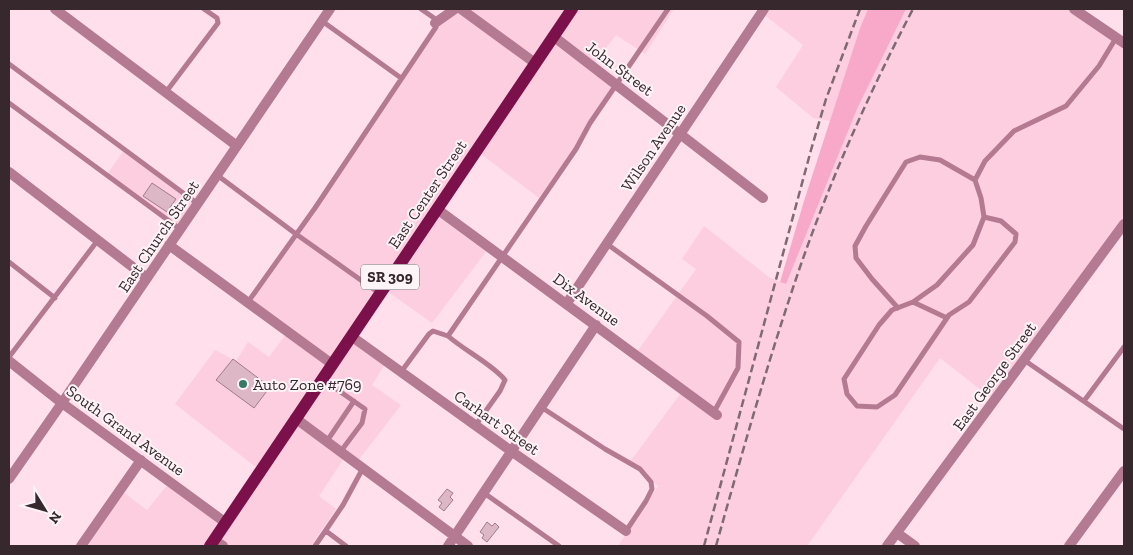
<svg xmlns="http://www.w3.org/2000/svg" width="1133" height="555" viewBox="0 0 1133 555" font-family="'Zilla Slab',serif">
<rect width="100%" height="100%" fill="#ffdfeb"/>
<path fill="#fdcee0" d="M450,9h224l-29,45 -29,-19 -21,27 27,20 -83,116 -62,-47 -38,58 52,36 -59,78 -48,-34 -32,46 36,24 -16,26 29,20 -44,57 -11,-7 -27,41 17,13 -25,37h-231l39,-57 28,21 26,-32 52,43 32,-53 -82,-64 40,-54 21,11 12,-19 21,15 20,-27 -40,-30z
M767,9h101l-8,19 -30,93 -17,-3 -37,-31 27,-42 -40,-31z
M906,9h170l48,33v185l-129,174 -55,-43 -133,188h-189l40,-60 -29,-23 55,-74 -47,-37 59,-83 -14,-10 22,-33 66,52 16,6 71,-175z
M124,150l76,55 -19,26 -75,-55z"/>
<path fill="#f8a9c9" d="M868,9h38l-49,100 -71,175 -6,-2 24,-81 56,-173z"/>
<path fill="#ddb7c5" stroke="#a07c8a" d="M152,183l24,16 -9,13 -24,-16z
M233,359l37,28 -16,21 -38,-28z
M447,489l6,4 -3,4 3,3 -9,11 -5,-4 3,-4 -4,-3z
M487,522l5,4 3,-3 4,4 -12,15 -5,-4 2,-3 -4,-3z"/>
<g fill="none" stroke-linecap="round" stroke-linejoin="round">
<path stroke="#b47a91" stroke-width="5" d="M322,21l79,57
M9,64l189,140
M166,92l52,-69 -1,-5 -13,-9
M9,103l171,126
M217,175l79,59 83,59
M984,217l17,4 15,13 -1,8 -46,60 -20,13 -54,80 -18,12 -20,-1 -10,-12 -3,-15 35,-54 13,-15 21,-8 24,-17 36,-40 11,-28 -3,-19 -6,-18 10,-19 29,-30 52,-25 33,-40 17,-28
M607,244l100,72 32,26 -1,26 -24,44
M9,262l46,36
M248,302l67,-94 121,-181 -2,-9 -13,-9
M913,302l34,16
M898,308l-26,-29 -16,-21 -1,-12 11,-20 40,-64 14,-5 20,3 35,20
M448,336c17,15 44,28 57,44l-5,11 -25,35
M9,357l89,-117
M1024,360l100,69
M401,372l28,-38 4,-3 15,5 128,-187 14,-26 78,-114
M322,379l43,30 -3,14 -21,28
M1084,401l40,-54
M541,407l64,42 35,20 11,13 1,7 -6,12 -20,30
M327,441l27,-40
M484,493l75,53
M326,531l20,15
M315,546l28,-41 20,-37"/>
<path stroke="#b47a91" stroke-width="10" d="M55,9l182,137
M461,9l74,54
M1074,9l50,34
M435,23l20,-14
M553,36l210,162
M9,172l138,106
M437,209l280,206
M169,245l163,119
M567,303l197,-294
M351,336l160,115 115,80
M9,361l53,42 164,120
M295,418l173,128
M9,479l53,-76 268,-394
M897,533l18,13
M214,540l9,6
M81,546l60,-86
M448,546l148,-221
M887,546l237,-322
M1069,546l55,-75"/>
<path stroke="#7b104b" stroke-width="12" d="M210,546l362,-537"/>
<path stroke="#7f6972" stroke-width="2.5" stroke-dasharray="8 4" stroke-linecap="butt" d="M704,546l107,-396 15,-51 34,-90
M716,546c26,-93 52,-185 83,-276 31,-90 70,-177 114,-261"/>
</g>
<circle fill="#387967" stroke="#fcf4f7" stroke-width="2" cx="243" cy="384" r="5"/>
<g text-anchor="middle" stroke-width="4" stroke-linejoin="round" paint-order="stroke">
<rect fill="#fcf4f7" stroke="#72656a" stroke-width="1" x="361" y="264.5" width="58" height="25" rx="4"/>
<g font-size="15" font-weight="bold" fill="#37282e">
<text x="390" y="282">SR 309</text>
</g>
<g font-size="16" fill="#37282e" stroke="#fcf4f7">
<text transform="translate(620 68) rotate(37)" y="6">John Street</text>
<text transform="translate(653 147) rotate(-56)" y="6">Wilson Avenue</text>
<text transform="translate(427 194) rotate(-56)" y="6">East Center Street</text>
<text transform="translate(158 236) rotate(-56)" y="6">East Church Street</text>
<text transform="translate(587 299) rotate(36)" y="6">Dix Avenue</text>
<text transform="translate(994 376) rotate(-54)" y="6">East George Street</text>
<text transform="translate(497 422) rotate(35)" y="6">Carhart Street</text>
<text transform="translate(126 430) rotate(36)" y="6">South Grand Avenue</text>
</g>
<g font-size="16" fill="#37282e" stroke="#fcf4f7" text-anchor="start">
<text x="253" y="390">Auto Zone #769</text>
</g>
</g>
<rect width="1133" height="555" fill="none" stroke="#37282e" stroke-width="20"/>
<g transform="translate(45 510) rotate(127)" stroke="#fcf4f7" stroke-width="4" paint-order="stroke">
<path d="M0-4L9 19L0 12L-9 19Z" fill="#37282e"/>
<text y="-8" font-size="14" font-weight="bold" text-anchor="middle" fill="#37282e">N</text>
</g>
</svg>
